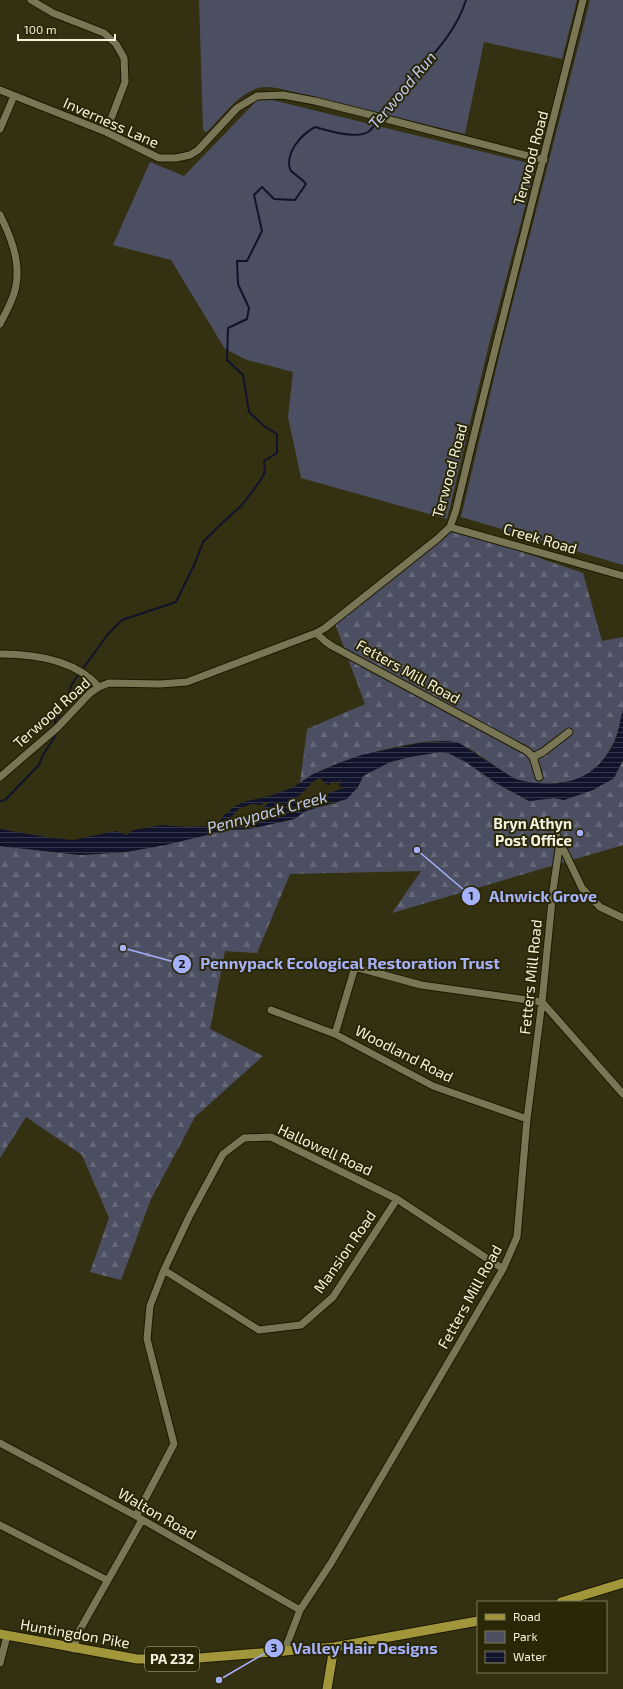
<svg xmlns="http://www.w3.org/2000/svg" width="623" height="1689" viewBox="0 0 623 1689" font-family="'Exo 2',sans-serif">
<defs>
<pattern id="forest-firs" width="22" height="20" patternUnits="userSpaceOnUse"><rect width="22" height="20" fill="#4c4f62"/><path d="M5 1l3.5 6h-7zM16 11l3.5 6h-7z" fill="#666978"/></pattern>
<pattern id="water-rules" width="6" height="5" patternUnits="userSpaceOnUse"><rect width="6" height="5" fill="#11132c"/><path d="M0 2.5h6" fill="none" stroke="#34364a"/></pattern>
</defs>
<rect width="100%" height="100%" fill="#343112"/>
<path fill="#4c4f62" d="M199,0h378l-15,59 -78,-17 -19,92 -175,-43c-8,-2 -16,-4 -25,-4 -23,1 -42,29 -57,44l-3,1 -2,-3z
M590,0h33v565l-162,-48 41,-173z
M260,97l276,68 -46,175 -43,179 -146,-41 -13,-61 5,-45 -46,-12 -22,-11 -54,-89 -58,-15 37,-83 34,14z"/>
<path fill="url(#forest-firs)" d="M450,527l133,46 19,68 21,-4c0,17 0,34 0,52 0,7 0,14 0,21 -5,34 -23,67 -59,72 -17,3 -35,2 -51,-4 -18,-11 -36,-27 -55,-35 -22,-9 -91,10 -114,18 -15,5 -31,13 -44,22l7,-54 58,-25 -31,-83z
M440,752l8,1 18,9 30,21 33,18 25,-3 10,2 29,-10 21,-12 9,-18v85l-231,68 29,-42 -131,3 -33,79 -32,-2 -15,78 53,27 -68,61 -44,82 -30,81 -31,-8 19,-54 -27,-63 -56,-38 -26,41v-312l81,9 45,-3 39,-7 63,-15 21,-1 45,-10 12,-8 16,-6 13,-1 23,-17 5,-11 27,-14 20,-5z"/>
<path fill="url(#water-rules)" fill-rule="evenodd" d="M623,710v50l-9,18 -21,12 -29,10 -10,-2 -25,3 -33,-18 -30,-21 -18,-9 -8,-1 -30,5 -20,5 -27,14 -5,11 -11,12 -41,12 -12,8 -45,10 -21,1 -63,15 -39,7 -45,3 -81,-9v-17l52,9 21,2 43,-9 11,4 6,-5 29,-5 25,2 21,-1 11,-4 6,-8 4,-2 3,-4 11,-6 27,-6 24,-9 19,-13 29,-12 19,-7 59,-12 28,-2 11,2 54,35c8,3 15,4 23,5 34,4 60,-7 77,-38 6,-11 6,-23 10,-35zM320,778l6,6 3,1 5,-4 1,1v3l2,-3 4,-2 -2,6 5,2 -35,12 -15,1 20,-20zM267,802l1,2 -5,4 5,1c-8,13 -30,15 -44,15l16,-16 12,-4 10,1 1,-2z"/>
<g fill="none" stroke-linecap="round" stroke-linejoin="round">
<path stroke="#11132c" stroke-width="2" d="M381,116c26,-39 71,-70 85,-116
M82,670l26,-36 14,-14 54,-18 19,-39 8,-21 15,-15 24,-22 18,-24 5,-9 -1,-11 13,-8v-19l-13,-8 -15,-14 -6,-37 -16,-15 1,-32 19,-9 2,-11 -11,-24 -1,-23h10l15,-30 -8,-36 8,-8 12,12 21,1 11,-16c-5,-7 -15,-11 -16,-15 -5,-17 12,-35 25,-42 13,4 42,12 53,5 5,-3 8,-9 10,-13
M55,727v-6l7,-9 10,-28 7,-10
M0,801l5,-1 34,-35 4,-10 11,-17 1,-5
M223,823l44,-11"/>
<defs>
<path id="minor" d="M31,0l22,13 51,20 12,11 8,14 1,24 -19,50
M0,90l106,42 53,26h17l14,-3 8,-5 39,-42 20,-12 26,-1 32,6 52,13 177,46
M0,129l14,-33
M0,215c13,26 24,55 12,84 -3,8 -8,17 -12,25
M450,527l173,49
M316,633l10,9 6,4 195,105 6,6 6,20
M0,654c34,0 75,5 99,33
M533,757l10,-5 26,-20
M0,777l57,-49 33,-35 9,-6 10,-4 51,1 27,-2 129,-49 9,-5 112,-89 13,-12 6,-17c40,-170 85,-340 127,-510
M557,836l25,52 18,19 23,11
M271,1010l64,24 98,52 94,33
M335,1034l20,-67 66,18 121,17 81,92
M164,1270l95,60 42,-5 32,-28 64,-98
M0,1443l136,73 164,94
M136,1516l38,-72 -27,-105 3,-33 14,-36 26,-55 33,-61 21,-16 27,-1 126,62 106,70
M0,1525l107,55
M74,1649l4,-16 64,-113
M284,1652l16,-42 31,-47 172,-294 14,-32 10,-118 15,-117 11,-112 7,-48
M0,1663l7,-27"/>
<path id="major" d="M561,1602l62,-19
M0,1634l137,25h50l147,-12 144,-26
M327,1689l7,-42"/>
</defs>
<use href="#minor" stroke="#1c1800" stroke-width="9"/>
<use href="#major" stroke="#1c1800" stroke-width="11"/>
<use href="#minor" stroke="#797655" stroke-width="7"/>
<use href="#major" stroke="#a19639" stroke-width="9"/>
</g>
<circle fill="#a6b1fc" stroke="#2a2707" stroke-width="1.5" cx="580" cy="833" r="4"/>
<g text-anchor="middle" stroke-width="4" stroke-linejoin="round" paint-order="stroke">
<rect fill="#2a2707" stroke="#b7b59f" stroke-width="1" x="145" y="1647" width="54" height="24" rx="3"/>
<g font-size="14" font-weight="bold" fill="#f4f2e0">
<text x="172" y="1664">PA 232</text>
</g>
<g font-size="15" fill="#f4f2e0" stroke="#2a2707">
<text transform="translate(111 123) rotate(24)" y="5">Inverness Lane</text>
<text transform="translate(531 158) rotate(-75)" y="5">Terwood Road</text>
<text transform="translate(450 471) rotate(-75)" y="5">Terwood Road</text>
<text transform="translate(540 539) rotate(16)" y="5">Creek Road</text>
<text transform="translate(408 672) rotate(29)" y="5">Fetters Mill Road</text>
<text transform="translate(52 713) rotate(-42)" y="5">Terwood Road</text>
<text transform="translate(531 977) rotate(-84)" y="5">Fetters Mill Road</text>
<text transform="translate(404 1054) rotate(27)" y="5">Woodland Road</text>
<text transform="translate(325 1150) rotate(25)" y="5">Hallowell Road</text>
<text transform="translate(345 1252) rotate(-55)" y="5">Mansion Road</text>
<text transform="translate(470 1297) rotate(-61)" y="5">Fetters Mill Road</text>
<text transform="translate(157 1514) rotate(30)" y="5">Walton Road</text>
<text transform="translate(75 1634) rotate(10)" y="5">Huntingdon Pike</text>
</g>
<g font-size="15" font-weight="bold" fill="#f4f2e0" stroke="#2a2707" text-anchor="end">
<text x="572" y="829">Bryn Athyn<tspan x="572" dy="17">Post Office</tspan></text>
</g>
<g font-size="16" font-style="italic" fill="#c3cbf8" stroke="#2a2707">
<text transform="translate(402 90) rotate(-50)" y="6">Terwood Run</text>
<text transform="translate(267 812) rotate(-15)" y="6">Pennypack Creek</text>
</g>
</g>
<path fill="none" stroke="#a6b1fc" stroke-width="1.5" d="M417 850L471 896M123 948L182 964M219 1680L274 1648"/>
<g fill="#a6b1fc" stroke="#2a2707" stroke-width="1.5">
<circle cx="417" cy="850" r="4"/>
<circle cx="123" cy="948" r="4"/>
<circle cx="219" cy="1680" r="4"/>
<circle cx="471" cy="896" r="10"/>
<circle cx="182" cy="964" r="10"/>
<circle cx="274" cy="1648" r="10"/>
</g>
<g font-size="12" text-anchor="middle" font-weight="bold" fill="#111">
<text x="471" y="900">1</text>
<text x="182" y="968">2</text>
<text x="274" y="1652">3</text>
</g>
<g font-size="16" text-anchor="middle" font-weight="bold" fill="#a6b1fc" stroke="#2a2707" stroke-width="4" stroke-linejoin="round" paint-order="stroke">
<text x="543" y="902">Alnwick Grove</text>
<text x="350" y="969">Pennypack Ecological Restoration Trust</text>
<text x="365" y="1654">Valley Hair Designs</text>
</g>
<rect x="477" y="1601" width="130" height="72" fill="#2a2707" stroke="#7b785e"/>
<rect x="485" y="1614" width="20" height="6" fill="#a19639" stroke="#7b785e"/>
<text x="513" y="1621" font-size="12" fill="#f4f2e0">Road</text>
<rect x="485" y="1631" width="20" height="12" fill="#4c4f62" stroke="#7b785e"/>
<text x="513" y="1641" font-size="12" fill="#f4f2e0">Park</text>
<rect x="485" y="1651" width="20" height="12" fill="url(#water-rules)" stroke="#7b785e"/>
<text x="513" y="1661" font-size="12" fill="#f4f2e0">Water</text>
<path d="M18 34v6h97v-6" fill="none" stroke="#f4f2e0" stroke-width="2"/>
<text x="24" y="34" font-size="12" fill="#f4f2e0" stroke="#2a2707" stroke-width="3" paint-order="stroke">100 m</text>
</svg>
